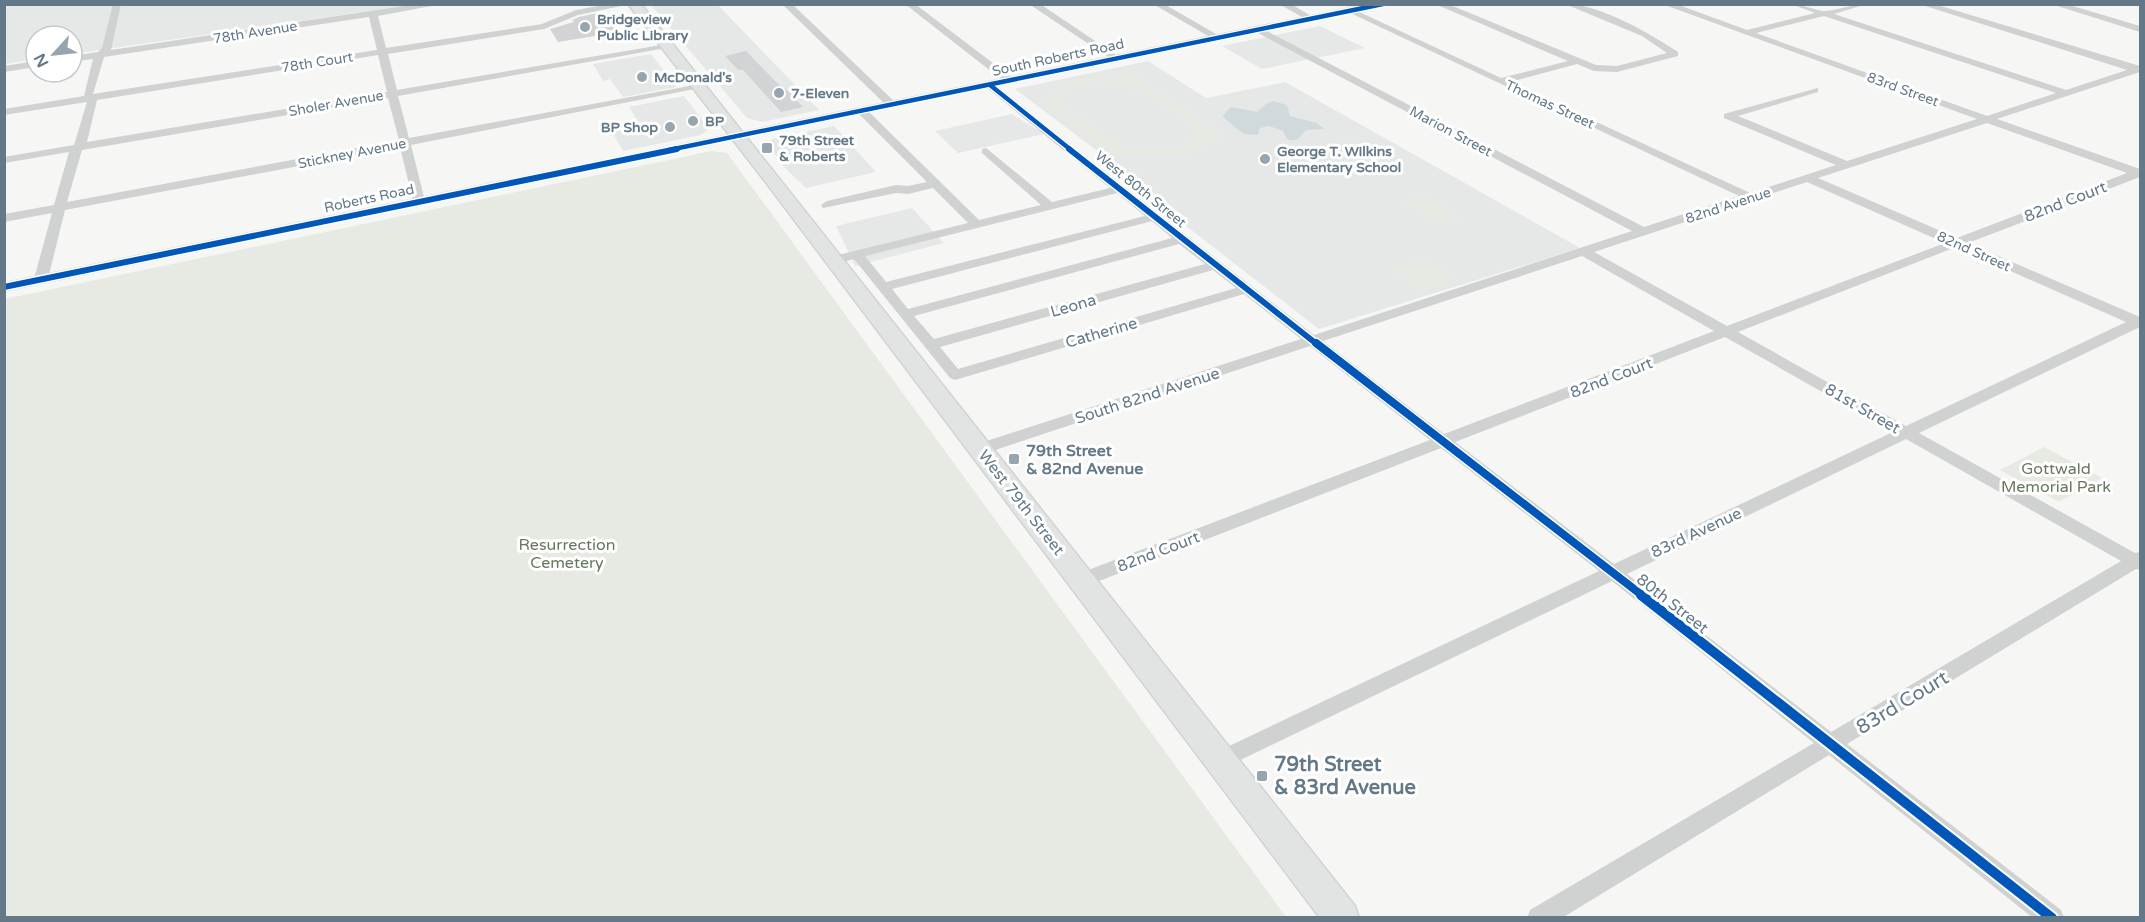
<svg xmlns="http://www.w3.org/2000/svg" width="2145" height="922" viewBox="0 0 2145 922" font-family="'Varela Round',sans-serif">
<rect width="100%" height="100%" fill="#f6f6f4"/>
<path fill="#e6e8e7" d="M4,5h407l-339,49v-18h-36v23l-31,5z
M651,5h67l101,105 -57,12 -15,-4z
M1320,26l45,22 -103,21 -40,-23z
M651,54l25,33 -53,10 -13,-18 -7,2 -10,-17z
M1148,61l58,37 79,-16 295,166 -261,81 -138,-107 7,-3 -173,-130z
M684,96l25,33 -8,6 -78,16 -11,-19 29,-6 -12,-19z
M1012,114l32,20 -86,19 -23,-22z
M834,126l42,46 -70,16 -21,-20 -18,-25 6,-4z
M912,208l32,35 -89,23 -19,-40z"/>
<path fill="#e6eae2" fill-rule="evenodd" d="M1132,75l93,61 -12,3 -4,-2c-11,28 -85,22 -107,10 -20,-11 -38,-29 -55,-43v-9c21,-17 49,-19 75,-16l-1,-2zM1104,82l37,8 57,38c-5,29 -63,24 -82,14 -18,-9 -34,-24 -50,-36l-4,-6c8,-16 25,-17 42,-18z
M712,151l15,2 559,764h-1281v-618z
M1422,196l37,22 -19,6 -36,-22z
M1421,259l4,1 33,21 -32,10 -33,-22z
M2044,447l58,31 -43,24 -59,-32z"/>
<path fill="#d0d9dc" d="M1273,101l14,4 3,11 26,7 9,6 -19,1c-6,7 -9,13 -19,9l-4,-8 -14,-5 -9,2 -2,7 -14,-1 -20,-16 -1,-3 8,-8 26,5 9,-8z"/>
<path fill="#d2d3d4" d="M602,12l3,4 5,-1 10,17 -62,10 -8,-13 24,-7 -2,-2 7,-3z
M746,51l36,37h3l18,19 -22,5 -38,-42h-5l-13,-14z"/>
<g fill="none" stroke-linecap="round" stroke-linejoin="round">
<defs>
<path id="secondary" d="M628,4h13l714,902 4,12h-39l-559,-742z"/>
</defs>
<use href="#secondary" stroke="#d1d3d4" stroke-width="3"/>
<path fill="#d0d1d1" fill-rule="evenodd" d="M113,4h8l-10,46 306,-46h25l-64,12 8,32 156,-24 34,-14 33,-6h22l-53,11 -34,14 -156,25 9,36 270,-46 5,3 -274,49 11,42 291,-54 5,3 -294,58 14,56 -6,4 -6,-4 -13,-54 -335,63 -17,69 -7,4 -5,-1 -2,-3 18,-66 -48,9v-8l50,-9 15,-53 -65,11v-6l70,-12 13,-43 -83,13v-6l80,-13 9,-37 -21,3v-6l26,-4 4,-4zM369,17l8,33 -284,44 11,-37zM378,55l9,37 -300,50 10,-42zM388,98l11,42 -332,62 15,-52z
M782,4h10l104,99v4h-8z
M905,4h10l99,75v4h-8z
M1029,4h11l82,55 -8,2z
M1153,4h11l59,34 -8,2z
M1279,4h12l25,15 -7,2z
M1435,4h13l148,61 21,1 50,-13 -25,-17 -77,-32c35,0 84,29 113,48v4l-61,16 -23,-1 -17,-7 -67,18 240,111 86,-28 -112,-47v-4l94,-26v4l-80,24 109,45 130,-42 -315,-115h14l71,26 68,-17 -24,-9c12,0 22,6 33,7 11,0 29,-7 43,-7l-33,10 232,76 61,-20 -208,-66h15l206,62v6l-143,47 143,50v8l-172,66 172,74v10l-221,106 216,120 5,-1v18l-4,-1 -289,175 214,166 3,8h-31l-204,-163 -267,163h-35l3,-8 284,-167 -202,-162 -384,185 -8,3 -8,-3 -3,-6 3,-6 387,-183 -158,-123 -352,137h-14l-2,-5 2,-5 355,-135 -120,-94 -324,107h-12l-2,-4 2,-4 327,-106 -57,-45 -289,86 -5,-2 -96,-119 -19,5 -7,-4 2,-3 138,-34 -35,-35 -25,6 -12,-1 -73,15 -2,-3 6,-4 69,-16 12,1 19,-4 -69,-69v-4h8l113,111 62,-15 -59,-52v-4l4,-1 66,54 58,-14 -124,-101 -1,-2 5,-3 324,253 318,-104 -376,-199 -2,-2 5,-3 385,200 95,-31 -393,-185 7,-2 148,69 67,-17zM1824,16l232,77 -69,23 -231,-83zM1987,123l140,50 -170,65 -139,-60zM1807,182l138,61 -218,83 -133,-74zM1117,193l28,23 -259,66 -21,-26zM1152,221l20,17 -264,71 -16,-20zM1179,244l26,20 -271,75 -20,-23zM1956,247l170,75 -220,104 -168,-94zM1582,256l132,75 -270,103 -121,-93zM1213,270l23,18 -278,81 -18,-22zM1725,337l168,95 -279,132 -159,-122zM1906,439l215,122 -290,171 -204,-158z
M2051,4h15l74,22v6z
M36,61v6l-32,5v-6z"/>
<path fill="#d0d1d1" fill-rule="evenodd" d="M1364,4h24l-1384,288v-10z"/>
<use href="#secondary" fill="#e2e3e3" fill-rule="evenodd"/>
<defs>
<path id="cycleway-far3" d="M990,85l81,65
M669,150l714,-146"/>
<path id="cycleway-far2" d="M1069,149l249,196
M4,287l673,-138"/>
<path id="cycleway-far1" d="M1316,343l327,253"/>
<path id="cycleway" d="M1641,595l411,323"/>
</defs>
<use href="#cycleway-far3" stroke="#fff" stroke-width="7"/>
<use href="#cycleway-far2" stroke="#fff" stroke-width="9"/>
<use href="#cycleway-far1" stroke="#fff" stroke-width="11"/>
<use href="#cycleway" stroke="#fff" stroke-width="14"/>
<use href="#cycleway-far3" stroke="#0057b8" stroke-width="4.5"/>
<use href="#cycleway-far2" stroke="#0057b8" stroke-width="6"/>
<use href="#cycleway-far1" stroke="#0057b8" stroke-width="8"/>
<use href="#cycleway" stroke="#0057b8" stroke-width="10"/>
</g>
<g fill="#96a5ae" stroke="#fff" stroke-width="2">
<circle cx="585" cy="27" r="6"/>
<circle cx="642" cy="77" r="6"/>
<circle cx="779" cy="93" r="6"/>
<circle cx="693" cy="121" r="6"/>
<circle cx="670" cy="127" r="6"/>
<rect x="761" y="142" width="12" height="12" rx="3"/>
<circle cx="1265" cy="159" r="6"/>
<rect x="1008" y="453" width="12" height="12" rx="3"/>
<rect x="1256" y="770" width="12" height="12" rx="3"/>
</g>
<g text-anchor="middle" stroke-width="6" stroke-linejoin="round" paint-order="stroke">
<g font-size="14" font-weight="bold" fill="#637988" stroke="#fff" text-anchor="start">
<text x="597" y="24">Bridgeview<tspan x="597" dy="16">Public Library</tspan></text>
<text x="654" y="82">McDonald's</text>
<text x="791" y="98">7-Eleven</text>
<text x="705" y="126">BP</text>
<text x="658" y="132" text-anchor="end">BP Shop</text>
<text x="779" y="145">79th Street<tspan x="779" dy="16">&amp; Roberts</tspan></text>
<text x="1277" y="156">George T. Wilkins<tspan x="1277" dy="16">Elementary School</tspan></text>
</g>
<g font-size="14" fill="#637988" stroke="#fff">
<text transform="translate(255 32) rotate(-9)" y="5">78th Avenue</text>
<text transform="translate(1058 57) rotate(-12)" y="5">South Roberts Road</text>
<text transform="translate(317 62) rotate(-9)" y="5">78th Court</text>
<text transform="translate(1903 89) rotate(20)" y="5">83rd Street</text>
<text transform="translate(336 103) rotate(-10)" y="5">Sholer Avenue</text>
<text transform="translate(1550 104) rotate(25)" y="5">Thomas Street</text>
<text transform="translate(1451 131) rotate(28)" y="5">Marion Street</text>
<text transform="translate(352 153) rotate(-11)" y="5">Stickney Avenue</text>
<text transform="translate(1141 189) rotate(39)" y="5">West 80th Street</text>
<text transform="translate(369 198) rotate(-12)" y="5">Roberts Road</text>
<text transform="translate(1728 205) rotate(-18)" y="5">82nd Avenue</text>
<text transform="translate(1974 251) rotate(24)" y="5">82nd Street</text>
</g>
<g font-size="16" fill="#637988" stroke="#fff">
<text transform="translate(2065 201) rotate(-21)" y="6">82nd Court</text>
<text transform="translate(1073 305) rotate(-16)" y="6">Leona</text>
<text transform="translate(1101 332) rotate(-16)" y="6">Catherine</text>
<text transform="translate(1611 377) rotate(-21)" y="6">82nd Court</text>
<text transform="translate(1147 395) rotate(-18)" y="6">South 82nd Avenue</text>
<text transform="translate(1863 408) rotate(30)" y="6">81st Street</text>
<text transform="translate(1022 502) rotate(52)" y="6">West 79th Street</text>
<text transform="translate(1696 532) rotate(-25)" y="6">83rd Avenue</text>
<text transform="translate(1158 551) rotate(-21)" y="6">82nd Court</text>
<text transform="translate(1673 603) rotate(38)" y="6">80th Street</text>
</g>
<g font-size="16" font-weight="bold" fill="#637988" stroke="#fff" text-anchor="start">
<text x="1026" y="456">79th Street<tspan x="1026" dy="18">&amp; 82nd Avenue</tspan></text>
</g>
<g font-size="16" fill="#65795f" stroke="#fff">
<text x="2056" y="474">Gottwald<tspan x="2056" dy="18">Memorial Park</tspan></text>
<text x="567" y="550">Resurrection<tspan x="567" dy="18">Cemetery</tspan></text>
</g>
<g font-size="20" fill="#637988" stroke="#fff">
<text transform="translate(1902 702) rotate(-31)" y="7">83rd Court</text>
</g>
<g font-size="20" font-weight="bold" fill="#637988" stroke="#fff" text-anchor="start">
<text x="1274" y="771">79th Street<tspan x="1274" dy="23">&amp; 83rd Avenue</tspan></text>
</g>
</g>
<rect width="2145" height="922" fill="none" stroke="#637988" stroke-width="12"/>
<g transform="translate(54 54) rotate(243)"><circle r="28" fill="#ffffff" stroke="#c1c9cf" stroke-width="1.5"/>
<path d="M0-4.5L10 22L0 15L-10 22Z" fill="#96a5ae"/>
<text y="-9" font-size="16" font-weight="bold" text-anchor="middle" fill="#637988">N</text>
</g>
</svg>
